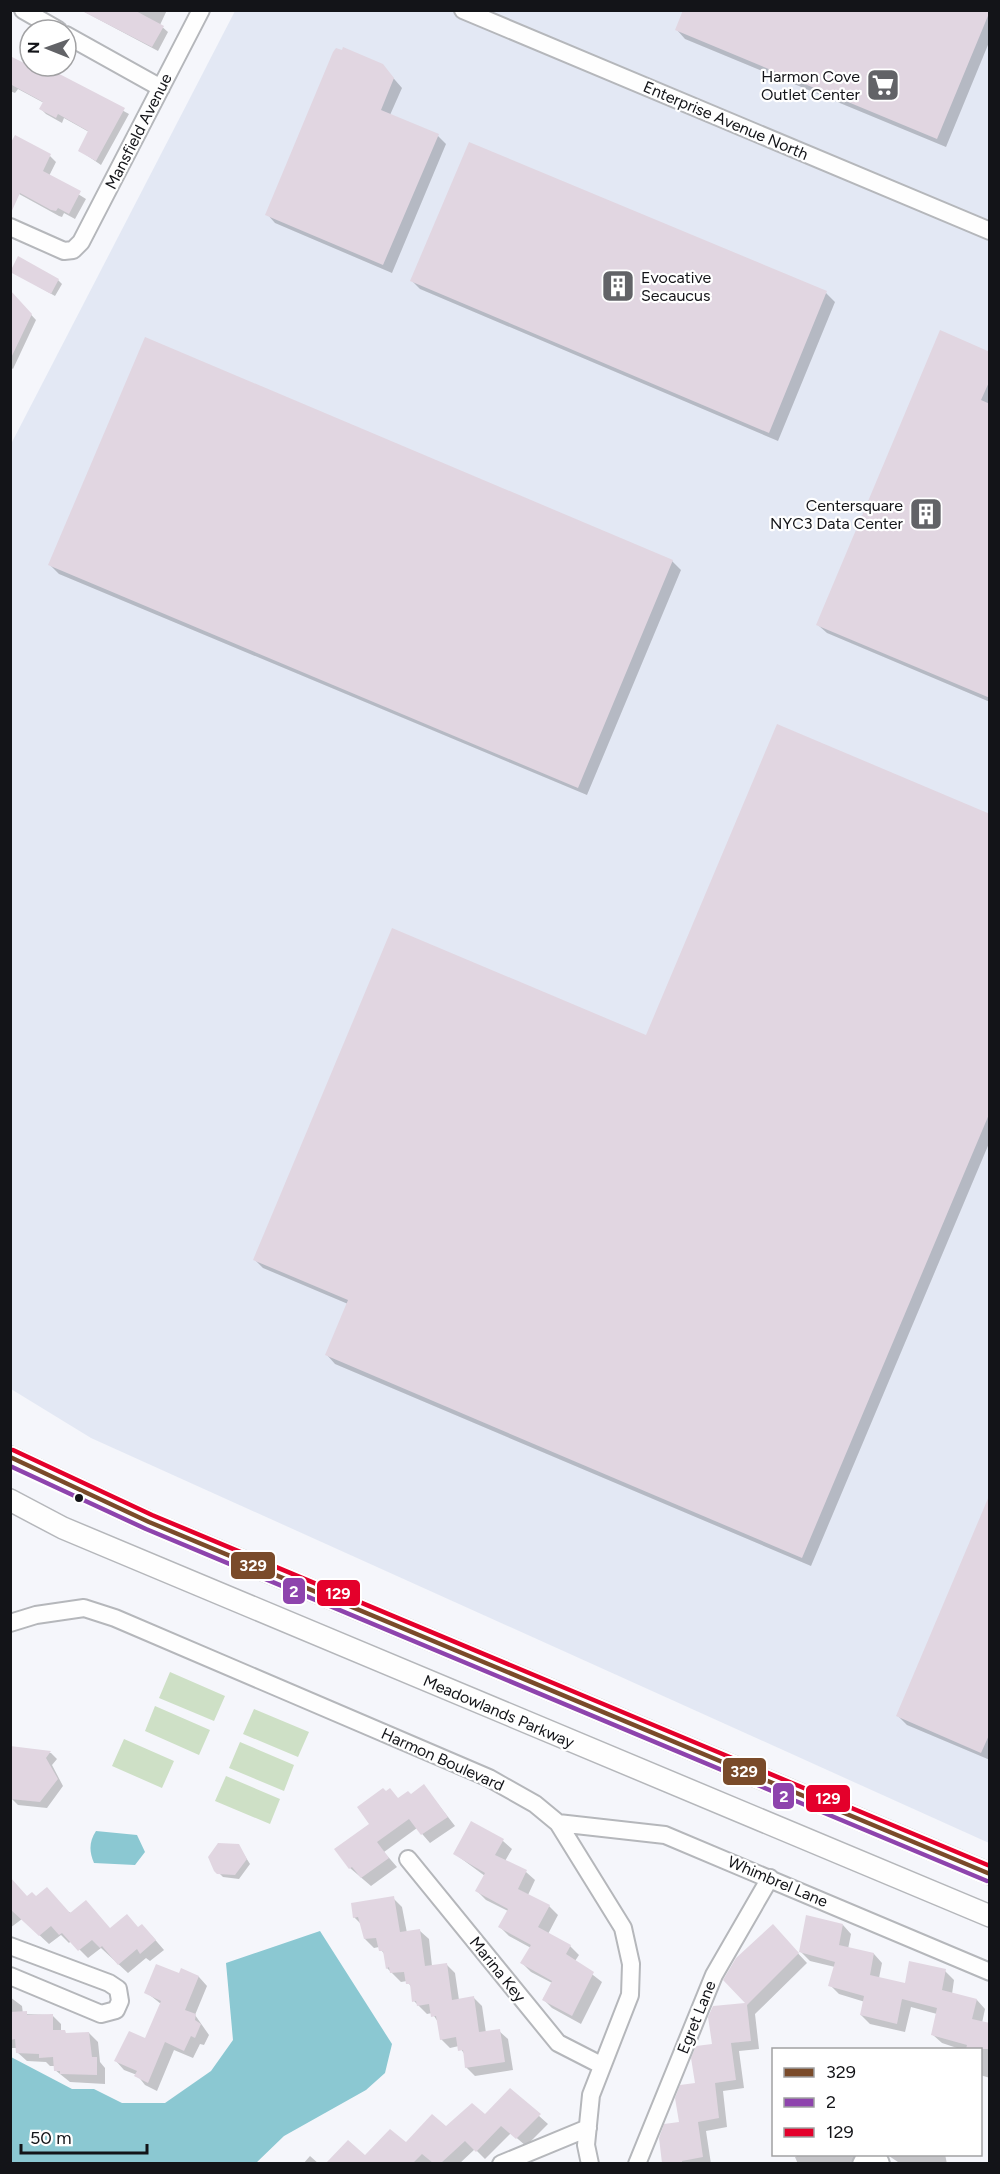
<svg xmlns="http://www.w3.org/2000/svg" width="1000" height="2174" viewBox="0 0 1000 2174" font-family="Figtree,sans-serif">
<rect width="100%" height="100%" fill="#f5f6fb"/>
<path fill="#e3e8f4" d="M235,11h754v1832l-898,-405 -80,-49 -1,-943z"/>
<path fill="#cee0c6" d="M170,1672l55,24 -11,25 -55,-23z
M155,1706l55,24 -11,25 -54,-24z
M254,1709l55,23 -11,25 -55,-23z
M124,1739l50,22 -12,27 -50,-22z
M240,1742l54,23 -10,26 -55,-23z
M226,1776l54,23 -10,25 -55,-23z"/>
<path fill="#8bc8d2" d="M96,1831l41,4 8,17 -10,13 -41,-2c-5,-12 -5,-21 2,-32z
M320,1931l72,113 -7,29 -19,17 -82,46 -28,27h-245v-106l61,32h22l28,14h43l46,-32 22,-31 -7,-77z"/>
<path fill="#0003" d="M81,10h86l-7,15 8,7 -10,19z
M990,10v30l-44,107 -261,-108 -8,-9z
M10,58l15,7 3,-6 2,7h11l88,48 -28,51 -22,-15 10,-18 -25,-14 -2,5 -16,-9 -5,-5 3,-6 -26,-14 -3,4 -5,-2z
M382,65l20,23 -12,27 48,21 8,8 -54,129 -117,-50 -8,-9z
M470,144l356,149 9,9 -57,139 -358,-152 -8,-8z
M50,156l6,6 -7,14 37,23 -11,20 -11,-6 -2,4 -3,-1 -49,-27z
M11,271l47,9 4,4 -7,12z
M10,292l26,28 -23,49 -3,-2z
M990,353v349l-163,-69 -9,-8z
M672,561l9,9 -94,225 -528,-221 -9,-9z
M990,816v325l-179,425 -476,-202 -8,-9 21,-51 -85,-36 -9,-9 392,-222z
M990,1499v261l-83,-35 -9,-9z
M16,1748l35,5 6,6 -5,6 11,21 -16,22 -29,-3 -7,-7z
M424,1786l31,40 -25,17 -13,-15 -33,24 13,15 -26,19 -21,-18 21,-43 28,-26 12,-3z
M472,1823l31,18 9,8 -7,12 21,11 9,8 -7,15 21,11 9,9 -10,19 22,12 9,9 -4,6 27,21 -21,42 -29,-16 -9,-9 9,-16 -21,-11 -9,-9 9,-15 -22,-12 -9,-9 8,-16 -22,-11 -9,-9 8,-15 -30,-22z
M238,1845l12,19 -11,15 -16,-2 -4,-4z
M10,1879l17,19h9l75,32 28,-1 12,6 13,15 -14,11 -4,-3 -18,15 -27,-25 -13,10 -17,-17 -2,2 -8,-8 -12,9 -27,-25 -12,9z
M393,1898l9,9 5,26 13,-2 9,8 3,27 14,-2 9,9 4,27 14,-3 9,9 4,27 13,-2 9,8 5,31 -38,6 -9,-9 -1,-12 -6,-9 -9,2 -9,-9 -3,-17 -6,-9 -5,1 -13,-13 -2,-13 -5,-7 -6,1 -14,-14 -2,-13 -6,-8 -5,1 -9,-9 -4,-15 -7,-7z
M843,1925l8,9 -3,15 26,5 8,9 -3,15 27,6 39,-13 9,9 -2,14 25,6 8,9 -3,14 8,2v53l-10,-3v-25h-17l-21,-7 -9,-8 4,-21 -26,-7 -6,25 -35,-8 -9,-9 4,-13 -26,-8 -9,-9 5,-18 -25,-6 -9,-9z
M781,1935l26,28 -52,51 4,35 -20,2 5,37 -21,3 4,36 -21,4 5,33h-58l11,-2 49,-116 1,-39 34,-3 -23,-25z
M182,1970l17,7 8,9 -12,29 14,20 -5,10 -4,-1 -7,14 -19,-8 -17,41 -12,-6 -8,-10 -13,-5 -8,-9 30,-21 15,-36 -15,-12 34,-17z
M10,1997l12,9 1,8 29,1 9,9v7l7,4 21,-2 9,9 2,20 5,6v16l-35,-2 -15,-12v-4h-5l-4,-4 -19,-1 -10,-9v-4h-5z
M510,2090l38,34 -22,22 -15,-13 -26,26 -10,-10 -16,15h-131l20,-22 17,15 120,-41z
M801,2154h64l-18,10h-49l-3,-7z
M886,2154h59l2,10h-46z
M310,2156l9,8h-16z"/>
<path fill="#e1d6e1" d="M80,10h54l30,16 -12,21z
M683,10h307v1l-53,128 -262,-109z
M343,47l40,17 11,14 -13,32 58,24 -56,131 -118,-50 68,-163 3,-4 6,2z
M10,56l20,10h14l81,42 -29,53 -18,-10 10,-20 -30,-17 -2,4 -17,-9 4,-7 -33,-18z
M15,135l36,19 -8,17 38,20 -12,23 -11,-6 -2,3 -5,-1 -31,-17 -10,22v-71z
M469,142l358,149 -58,142 -359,-152z
M18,256l41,23 -8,15 -41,-22z
M10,290l22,24 -22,46z
M940,330l50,22v28l-9,20 9,4v294l-174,-73z
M145,337l528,223 -95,228 -530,-223z
M777,724l213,90v298l-188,446 -477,-203 23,-55 -95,-40 139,-332 254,107z
M989,1496l1,237 -9,20 -85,-37z
M10,1746l41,5 -5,7 12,21 -18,23 -30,-3z
M424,1784l24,33 -27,18 -12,-16 -32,23 12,16 -28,20 -9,-11 -3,2 -15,-20 35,-25 -12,-17 26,-19 3,3 4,-3 8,10 10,-7 3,3z
M471,1821l33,18 -9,16 32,15 -9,19 32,16 -12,22 33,18 -5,9 28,18 -22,44 -30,-16 10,-19 -32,-18 11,-18 -33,-18 10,-18 -33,-18 10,-18 -32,-19z
M218,1843l21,1 8,15 -12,16 -18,-1 -3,-3 -6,-14z
M10,1877l17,19 5,-4 4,4 11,-9 23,26 16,-13 24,28 17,-14 11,13 4,-3 14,16 -16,14 -3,-5 -19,16 -16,-19 -2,2 -8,-8 -14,11 -16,-18 -3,2 -8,-9 -12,10 -29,-27z
M394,1896l6,36 20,-3 5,37 22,-3 5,37 22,-4 5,36 21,-3 5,33 -40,6 -2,-18 -5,1 -2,-14 -16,3 -4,-24 -5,1 -2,-13 -12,2 -1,-5 -4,1 -2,-18h-4l-2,-12 -14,1 -1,-6 -3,2 -3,-18h-4l-3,-13 -12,1 -6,-22 -5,1 -2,-15z
M806,1915l37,9 -4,21 35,8 -4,22 35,8 4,-22 37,8 -4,21 35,9 -5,20 18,4v26h-24l1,-4 -36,-10 6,-27 -35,-9 -5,25 -37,-9 4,-19 -36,-10 7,-24 -36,-10z
M773,1924l26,29 -52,52 4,36 -20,2 5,37 -21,3 4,35 -21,4 5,35 -21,4v2h-20l-3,-25 5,-14 15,-2 -4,-24 5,-13 15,-2 -4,-25 5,-12 16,-2 -4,-27 5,-11 32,-3 -22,-23 13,-22z
M156,1964l23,9 2,-5 18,8 -14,34 11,4 -1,6 6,4 -6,14 -4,-2 -7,15 -19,-9 -17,41 -14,-7 3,-5 -23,-10 15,-30 16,7 16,-37 -17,-8z
M27,2011v4l26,-1v16h12l1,3 23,-1 3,25h5v18l-37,-1v-3h-6l-1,-14 -14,1v-4l-23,-1 -1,-14 -5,1v-28z
M510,2088l31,26 -25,25 -15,-13 -25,26 -11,-11 -24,22h-8l-11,-9 -9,9h-87l22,-23 17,15 25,-26 16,13 26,-28 14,12 26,-23 13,11z"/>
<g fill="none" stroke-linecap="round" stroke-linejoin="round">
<defs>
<path id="minor" d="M23,10l35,20
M463,10l527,221
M66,35l95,53
M10,227l54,24 9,-1 8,-8 120,-232
M10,1623l26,-8 48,-7 31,10 374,160 46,26 23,19 65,105 8,36 -1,31 -39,100 -5,50 4,19
M558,1823l107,12 325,137
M408,1859l150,184 43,22
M10,1946l99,37 9,6 2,12 -4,9 -15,4 -91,-38
M501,2164l87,-36
M637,2164l77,-189 56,-97
M861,2164l2,-4 17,1 1,3"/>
<path id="major" d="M10,1457l139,65 841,352
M10,1500l53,28 927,388"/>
</defs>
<use href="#minor" stroke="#b5b7bb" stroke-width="20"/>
<use href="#major" stroke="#b5b7bb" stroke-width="24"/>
<use href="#minor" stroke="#fefefe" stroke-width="16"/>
<use href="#major" stroke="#fefefe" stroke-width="21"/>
<defs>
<path id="bus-1" d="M10,1457l139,65 841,352"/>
<path id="bus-2" d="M10,1466l136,63 841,352"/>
<path id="bus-3" d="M13,1450l139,65 838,351"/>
</defs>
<use href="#bus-1" stroke="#fff" stroke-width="9"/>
<use href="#bus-2" stroke="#fff" stroke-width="9"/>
<use href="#bus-3" stroke="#fff" stroke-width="9"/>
<use href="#bus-1" stroke="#7a4b2a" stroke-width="4.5"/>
<use href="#bus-2" stroke="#8e44ad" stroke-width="4.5"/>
<use href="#bus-3" stroke="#e4002b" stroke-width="4.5"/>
</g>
<defs>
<symbol id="supermarket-square" viewBox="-11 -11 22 22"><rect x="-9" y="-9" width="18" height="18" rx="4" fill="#626367" stroke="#fff"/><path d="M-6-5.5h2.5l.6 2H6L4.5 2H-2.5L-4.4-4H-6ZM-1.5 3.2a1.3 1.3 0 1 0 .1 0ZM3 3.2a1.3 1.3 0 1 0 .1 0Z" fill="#fff"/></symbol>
<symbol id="building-square" viewBox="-11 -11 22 22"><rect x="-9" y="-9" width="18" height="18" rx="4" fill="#626367" stroke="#fff"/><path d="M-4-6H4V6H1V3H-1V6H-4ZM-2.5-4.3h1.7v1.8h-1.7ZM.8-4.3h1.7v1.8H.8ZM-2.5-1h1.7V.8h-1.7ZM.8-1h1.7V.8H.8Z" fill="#fff"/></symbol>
</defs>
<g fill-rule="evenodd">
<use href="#supermarket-square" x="864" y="66" width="38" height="38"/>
<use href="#building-square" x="599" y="267" width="38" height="38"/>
<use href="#building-square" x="907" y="495" width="38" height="38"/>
</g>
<circle fill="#131418" stroke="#fff" stroke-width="2" cx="79" cy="1498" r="5"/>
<g text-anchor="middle" stroke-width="4.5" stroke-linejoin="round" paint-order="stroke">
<g font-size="16" fill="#131418" stroke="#fff" text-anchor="end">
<text x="860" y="82">Harmon Cove<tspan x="860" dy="18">Outlet Center</tspan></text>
<text x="641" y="283" text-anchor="start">Evocative<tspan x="641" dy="18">Secaucus</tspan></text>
<text x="903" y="511">Centersquare<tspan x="903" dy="18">NYC3 Data Center</tspan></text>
</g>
<g font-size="16" fill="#131418" stroke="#fff">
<text transform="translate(726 120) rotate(23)" y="6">Enterprise Avenue North</text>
<text transform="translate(138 131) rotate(-63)" y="6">Mansfield Avenue</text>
<text transform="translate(499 1711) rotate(23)" y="6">Meadowlands Parkway</text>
<text transform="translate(443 1759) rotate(24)" y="6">Harmon Boulevard</text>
<text transform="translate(778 1881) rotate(23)" y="6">Whimbrel Lane</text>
<text transform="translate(498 1969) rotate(51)" y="6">Marina Key</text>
<text transform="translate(696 2017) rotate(-68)" y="6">Egret Lane</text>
</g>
</g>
<g stroke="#fff" stroke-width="2">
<rect x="230" y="1551" width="46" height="29" rx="6" fill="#7a4b2a"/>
<rect x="282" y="1577" width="24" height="28" rx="6" fill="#8e44ad"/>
<rect x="316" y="1579" width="45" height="28" rx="6" fill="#e4002b"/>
<rect x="722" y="1757" width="45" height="29" rx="6" fill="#7a4b2a"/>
<rect x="772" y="1782" width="23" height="28" rx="6" fill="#8e44ad"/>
<rect x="805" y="1784" width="46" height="29" rx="6" fill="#e4002b"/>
</g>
<g font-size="16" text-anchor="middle" font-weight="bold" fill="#fff">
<text x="253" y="1571">329</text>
<text x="294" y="1597">2</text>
<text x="338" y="1599">129</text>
<text x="744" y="1777">329</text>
<text x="784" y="1802">2</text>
<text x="828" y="1804">129</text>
</g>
<rect width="1000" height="2174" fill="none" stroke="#131418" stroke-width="24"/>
<rect x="772" y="2048" width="210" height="108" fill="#ffffff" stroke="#a1a1a3" stroke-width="1.5"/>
<rect x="784" y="2068" width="30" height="9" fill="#7a4b2a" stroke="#a1a1a3" stroke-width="1.5"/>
<text x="826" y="2078" font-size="18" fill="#131418">329</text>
<rect x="784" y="2098" width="30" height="9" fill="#8e44ad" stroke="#a1a1a3" stroke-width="1.5"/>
<text x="826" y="2108" font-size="18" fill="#131418">2</text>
<rect x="784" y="2128" width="30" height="9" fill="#e4002b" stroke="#a1a1a3" stroke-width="1.5"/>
<text x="826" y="2138" font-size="18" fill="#131418">129</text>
<g transform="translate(48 48) rotate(271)"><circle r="28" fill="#ffffff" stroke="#a1a1a3" stroke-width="1.5"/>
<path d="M0-4.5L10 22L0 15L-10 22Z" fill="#626367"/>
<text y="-9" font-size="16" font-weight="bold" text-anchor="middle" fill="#131418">N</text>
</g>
<path d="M21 2144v9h126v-9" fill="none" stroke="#131418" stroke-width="3"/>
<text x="30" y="2144" font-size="18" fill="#131418" stroke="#ffffff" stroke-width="4.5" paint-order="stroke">50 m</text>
</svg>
